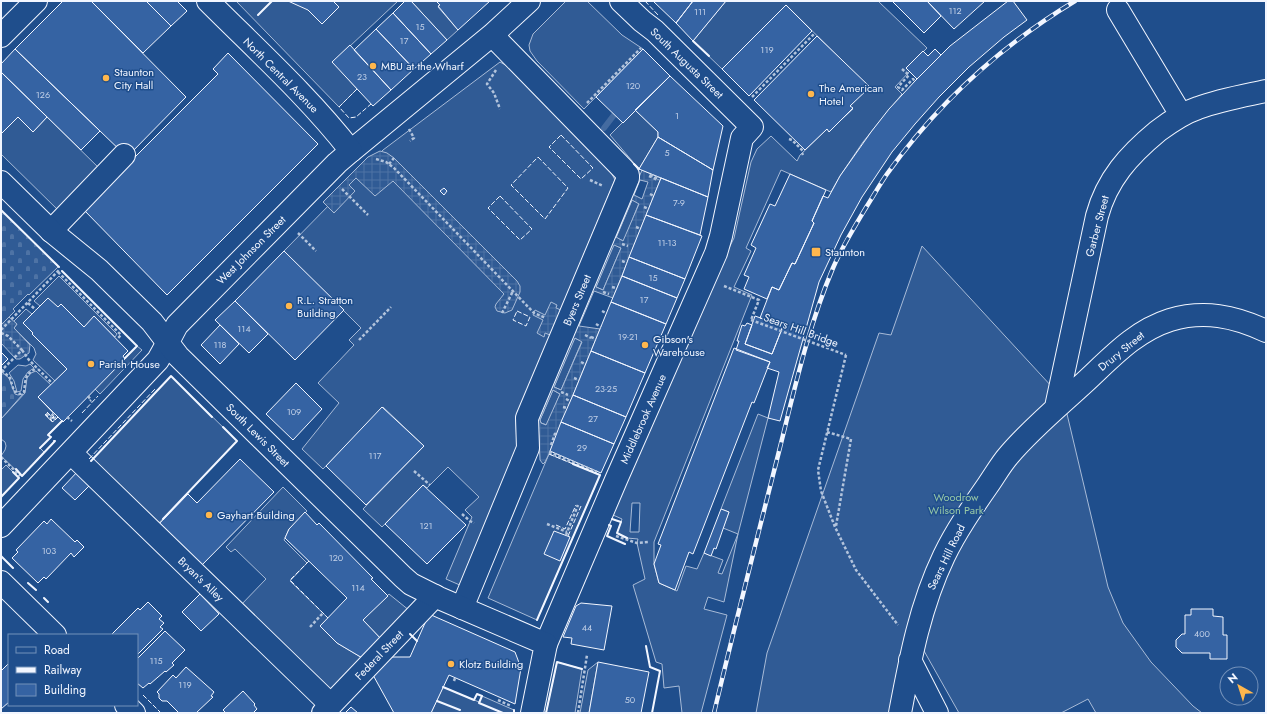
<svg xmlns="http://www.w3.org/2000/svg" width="1267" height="714" viewBox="0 0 1267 714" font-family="Jost,sans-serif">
<defs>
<pattern id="cemetery-stones" width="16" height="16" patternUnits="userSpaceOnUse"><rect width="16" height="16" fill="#305b95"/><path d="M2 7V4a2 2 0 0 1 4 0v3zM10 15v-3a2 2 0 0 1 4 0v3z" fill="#4e73a5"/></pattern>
<pattern id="plaza-grid" width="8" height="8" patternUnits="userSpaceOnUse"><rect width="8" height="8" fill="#305b95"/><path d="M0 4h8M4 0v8" fill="none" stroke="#4e73a5"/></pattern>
</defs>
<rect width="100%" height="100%" fill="#1f4e8c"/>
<path fill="#305b95" stroke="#a8bbd7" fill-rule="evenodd" d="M236,1h162l-65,61 24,27 -18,18z
M411,1h25l4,4 -2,2 20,23 -11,10z
M566,1h21l35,34 21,14 -59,60 -47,-48 -7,-10 -1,-6 4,-11z
M726,1h152l49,47 -20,20 3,3 -15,16 7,7 -39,48 -23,34 -9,16 -50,-22 -35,78 5,3 -17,36 18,8 -98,247v22l5,19 18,8 9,-25 11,3 7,-16 19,7 -5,13 4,1 16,-40 -15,-6 6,-16 -8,-3 37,-95 10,4 -30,116 -14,68 -16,-5 -4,12 23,6 -26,98h-19l-3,-27 -15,2 -2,-24 -6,-2 -23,-77 12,-6 -8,-36 1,-4 -11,-1 -10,-5 5,-14 -9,-4 95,-225 26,-52 17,-76 6,-13 14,-13 26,25 3,-6 27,-26 2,2 24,-22 -3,-3 19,-19 -83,-82 -64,64 -29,-28zM632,503h8l-1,29h-9z
M500,62l7,4 102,102 6,12 -99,237 1,36 -55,133 -16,-7 26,-62 -7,-7 14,-13 -31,-30 -21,21 -4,-3 -41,42 -19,-18 61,-63 -41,-39 -60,62 -21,-20 37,-46 -21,-20 36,-38 -5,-5 12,-12 -77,-77 99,-101z
M635,110l23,22v5l-19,32 -29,-34z
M18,117l15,15 14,-15 55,54 -41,42 -60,-59v-20z
M632,200l7,3 -15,38 -8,-3z
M613,244l8,4 -18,42 -7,-3z
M922,246l131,142 14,26 41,173 15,36 28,39 42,44 9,7h-106l-8,-14 -27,14h-102l-49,-87 -19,87h-135l11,-60 112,-320 12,2z
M59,276l58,58 -2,3 -21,-20 -10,10 -23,-22 -3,2 -18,-1 -6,-5z
M26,309l6,5 1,19 -1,1 35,35 -12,12 -22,-21 3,-6 -2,-6 -20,-20 3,-4 -3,-3z
M574,338l8,3 -21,49 -7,-3z
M137,346l5,4 -42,44 -5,-5z
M30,364l4,4 -6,4 -5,7 -2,12 -4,1 -3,-11 -5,-8 9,-8 8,1z
M36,371l15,14 -13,12 15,16 -2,2 3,2 -1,1 -6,-5 -2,2 7,7 6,-5 4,4 -14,13 3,3 -11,11 4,4 -22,24 -21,-20 4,-6 1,-4 -1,-4 -4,-3v-20l24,-26 2,-15 4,-5z
M171,376l66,65 -81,85 -66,-64z
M553,390l7,4 -13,31 -6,-2 -1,-3z
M549,454l51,21 -63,145 -49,-22z
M6,465l13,13 -18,19v-27z
M283,487l24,24 -18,18 -5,11 23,23 -17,18 38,37 -8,8 17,17 27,16 -35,36 -90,-88 27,-28 -31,-30 -4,3 -5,-5z
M389,594l21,17 -28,29 -19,-20z
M557,662l25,7 -7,44h-29z
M598,662l-9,51h-9l8,-43z
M443,687l36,15 3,-6 32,14v3h-83z"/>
<path fill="url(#cemetery-stones)" stroke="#a8bbd7" d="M1,210l57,57 -29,28 -1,-1 -15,15 2,2 -14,14z
M2,372l7,6 6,16 3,1 5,-1 -22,25v-46z"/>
<path fill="url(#plaza-grid)" stroke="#a8bbd7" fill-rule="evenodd" d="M380,151l7,2 7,5 123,123 3,5v6l-8,18 -7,3 -8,-2 -2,-4 1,-3 8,-10 -111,-113 -18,15 -19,-18 -7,7 6,6 -21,22 -11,-11 45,-45z
M642,170l19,8 -48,120 -19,-7 -15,35 21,3 -51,125 -4,8 -2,2 -3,-4 -2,-40zM640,180l8,2 -6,17 -8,-4zM632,200l7,4 -16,37 -7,-4zM614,245l7,3 -18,42 -7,-3zM575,338l7,4 -21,48 -7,-3zM553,390l7,4 -14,31 -5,-2 -1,-3z
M551,302l6,3 -1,3 5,2 -11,25 -5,-2 -1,4 -7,-4 6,-13 -10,-5 2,-5 10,5z
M9,317l8,7 -3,4 16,17 -1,8 -9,6h-4l-15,-16v-18z"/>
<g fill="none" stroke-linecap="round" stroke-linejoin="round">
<path stroke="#446ba0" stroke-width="6" d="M604,128l10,-13"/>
</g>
<path fill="#3563a3" stroke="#f2f6ff" d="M63,1h28l95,96 -59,60 -112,-108z
M91,1h55l25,25 -28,27z
M146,1h31l10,10 -16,15z
M288,1h45l6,6 -17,17 -14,-14z
M405,1h6l36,39 -16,14 -38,-41z
M436,1h54l-32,29 -20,-24 2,-1z
M653,1h40l-17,22z
M693,1h33l-33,40 -17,-18z
M892,1h35l14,15 -17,17z
M927,1h58l-31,28z
M1008,1h5l14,19 -23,17 -35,30 -30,30 -24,27 -23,28 -30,45 -21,38 -22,47 -39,139 -12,-3 11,-46 -12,-4 3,-6 -34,-12 3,-9h-2l5,-16 3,1 2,-3 5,2 -7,19 27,10 11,-28 -23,-8 12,-31 7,3 13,-27 3,1 19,-41 -2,-2 11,-25 5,2 12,-22 31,-44 18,-23 26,-28 35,-35z
M786,5l26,26 -63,65 -27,-27z
M393,13l38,41 -17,15 -38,-40z
M376,29l38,40 -23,21 -37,-40z
M817,36l53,51 -20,19 3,2 -24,24 -2,-3 -22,21 -51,-50z
M350,45l41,45 -18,16 -41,-44z
M15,49l85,82 -19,19 -80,-78v-8z
M643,49l27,27 -47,47 -27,-26z
M935,49l6,6 -24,24 -11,-11 17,-17 5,5z
M228,53l90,91 -151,151 -84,-86 135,-135 -5,-5z
M1,72l46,45 -14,15 -15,-15 -17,17z
M670,76l53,50 -10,44 -55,-33v-5l-23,-22z
M658,137l55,33 -5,27 -69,-28z
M790,174l36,16 -14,31 2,2 -19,41 -3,-1 -13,27 -7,-3 -5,12 -23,-10 5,-12 -5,-2 12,-27 -5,-3 19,-41 5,2z
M661,178l47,19 -8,38 -54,-20z
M444,188l3,3 -3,4 -4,-4z
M646,215l56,21 -17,43 -56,-22z
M284,251l60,59 -49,50 -60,-59z
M629,257l56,22 -8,19 -55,-22z
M622,276l55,22 -11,26 -55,-22z
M48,298l10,9 3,-3 23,23 10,-11 34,35 -5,5 2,3 -62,63 -25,-25 29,-28 -35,-35 1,-1 -10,-10z
M235,301l33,33 -19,19 -34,-33z
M611,302l55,22 -21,49 -54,-22z
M755,316l28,10 -11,28 -27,-10z
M220,325l19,19 -19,20 -19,-19z
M734,348l36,14 -16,41 -2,-1 -59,152 -4,-2 -14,38 -16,-7 -5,-19 7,-19 -3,-1z
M591,351l54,22 -19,44 -53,-22z
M1,352l7,7 -7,7z
M296,383l26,26 -29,31 -27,-26z
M573,395l53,22 -12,27 -53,-22z
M382,407l42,39 -58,59 -40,-39z
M561,422l53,22 -13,29 -51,-22z
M240,459l34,33 -75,76 -43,-41 32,-33 9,9z
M79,470l13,13 -17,17 -13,-12z
M423,485l43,40 -39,39 -42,-40z
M721,509l8,3 -13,37 -2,-1 -3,8 -7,-3z
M305,512l12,13 2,-2 54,55 -2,1 17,17 -25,24 19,20 -18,19 -27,-16 -17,-17 27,-28 -62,-60 4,-9z
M51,519l24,23 2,-2 7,7 -10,10 -3,-4 -25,26 -2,-2 -6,6 -26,-25 6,-6 -2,-2 28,-29 3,3z
M554,531l16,6 -10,24 -16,-7z
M200,594l19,20 -18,17 -19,-19z
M148,602l14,14 -3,3 5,4 -4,4 3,2 -26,26v-20h-26l27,-27 2,2z
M581,603l31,3 -8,44 -33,-6 1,-6 -9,-1 13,-31z
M1191,609h22v7l10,1v18h4v24h-17v-6h-28l-6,-6v-7l6,-6h3v-19h6z
M429,614l86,38 6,16 -6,36 -66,-29 -18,38h-37l-21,-38 17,-18h20z
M165,631l20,19 -13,13 2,2 -8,7 -1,-1 -15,13 -1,-1 -6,5 -6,-5v-24z
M598,662l51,10 -8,41h-52z
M9,663v39l-8,7v-38z
M186,667l28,25 -3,4 2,1 -17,16h-17l-12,-12h-5l-3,-3v-4l-2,-2 16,-17 3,3z
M243,691l12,13 -1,1 3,4 -4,4h-29l1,-1 -2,-2z
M351,707l7,6h-13z"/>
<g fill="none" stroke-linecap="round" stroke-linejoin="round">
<defs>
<path id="minor" d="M1118,10l63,105
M351,151l141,-116 37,-34
M51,231l73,-76
M1056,407l41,-191c10,-37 32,-61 61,-85 12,-9 25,-18 40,-23 22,-8 45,-12 68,-17
M71,453l260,252
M1,526l157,-166 10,-18
M1,582l54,53
M462,608l66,-160 -1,-30 101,-240v-3l-5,-6 -131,-134
M546,644l70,-164 100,-227 5,-17 21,-98 10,-11 -97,-96 -13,-10 -21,-20
M910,660l27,53
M126,705l8,8
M323,713l112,-117
M900,713c10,-53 20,-107 44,-157 12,-25 28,-48 44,-71 7,-10 13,-21 21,-30 23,-27 50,-49 76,-73 26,-24 50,-51 85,-62 34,-10 64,-4 96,11"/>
<path id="major" d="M1,36l35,-35
M1,182l50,49 48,39 53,52 26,34 225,221 8,7 28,14 107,46 -14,69
M168,342l9,-17 160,-162 14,-12c-42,-54 -94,-101 -143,-150"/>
</defs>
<use href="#minor" stroke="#f2f6ff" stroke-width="24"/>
<use href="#major" stroke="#f2f6ff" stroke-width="24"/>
<path stroke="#b3c4dc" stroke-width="2.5" stroke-dasharray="3 2" stroke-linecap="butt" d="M902,69l7,6 -11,12 4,3 11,-11 2,2
M496,70l-9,14 7,9 6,16
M752,97l63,-64
M587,103l54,-55
M409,129l5,9 -4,3
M789,139l3,1 12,12
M802,153l1,2
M376,159l10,3 8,6 140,145 12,5
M389,164l5,-6
M651,174v1l7,3v2
M649,176l9,4
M590,180l13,6
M342,189l26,26
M650,194l4,2
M644,207l5,2
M636,227l5,2
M298,233l18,18
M622,244l6,2
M622,261l5,2
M58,272l63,63 -4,4
M724,286l35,14 -8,20
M612,287l4,1
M603,292l6,2
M28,303l8,7
M602,311l4,2
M502,313l11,-22
M596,324l5,3
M1,330l59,-61
M1,333l7,3 14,14 -21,21
M585,335l6,3
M591,337l5,2
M359,340l32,-33
M22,350l7,10 23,23
M846,355l-28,115 3,21 14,36 21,43 42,55
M581,362l4,2
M2,370l8,8 4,13 6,3 4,-2c2,-14 0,-17 13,-24
M574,378l5,2
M561,392l7,3
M88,396l3,4 -1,1
M566,399l4,2
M563,407l4,1
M46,414l7,6 2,-3 -2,-2 1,-1
M67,417l5,4
M827,432l24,7 -15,87
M551,445l4,-11 -2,-2
M549,452l48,20
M1,457l19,19
M414,471l16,14
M462,514l8,7 4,2
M547,524l20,8
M566,535l12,-30
M616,536l21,7 11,-1
M310,627l13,-14
M454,681l1,-3
M498,700l13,6
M578,713l9,-58"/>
<use href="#minor" stroke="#1f4e8c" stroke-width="22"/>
<use href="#major" stroke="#1f4e8c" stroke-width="22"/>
<defs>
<path id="rail" d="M714,713c19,-80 39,-159 59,-238 18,-69 32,-141 60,-207 9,-21 22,-42 34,-62 7,-11 13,-22 20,-32 50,-70 115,-129 188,-173"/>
</defs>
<use href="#rail" stroke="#f2f6ff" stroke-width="4.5"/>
<use href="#rail" stroke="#1f4e8c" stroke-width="3" stroke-dasharray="9" stroke-linecap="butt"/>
<path stroke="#b3c4dc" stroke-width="2.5" stroke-dasharray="3 2" stroke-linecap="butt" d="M751,320l95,35"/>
<path stroke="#f2f6ff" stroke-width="1" stroke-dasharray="5 2" stroke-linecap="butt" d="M645,1l13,14
M258,15l14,-14
M357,89l-18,18 10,11 7,-1 15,-13
M561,135l32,33 -12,11 -32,-32z
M538,157l30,31 -23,31 -34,-34z
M500,196l32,33 -12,11 -32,-32z
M517,311l13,6 -4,9 -13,-6z
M47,412l6,6 1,-1 -2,-2
M82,413l16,-17
M45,414l8,8 5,-5
M40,448l11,-11 -3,-2 14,-14
M549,454l51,21
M89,459l66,-70
M22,476l33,-35h-1
M1,497l18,-19
M556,525l9,4 11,-24
M568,536l13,-30
M309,561l-19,19 38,38
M143,695l18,18"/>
<path stroke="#f2f6ff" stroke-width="2" d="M258,15l14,-14
M693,41l16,15
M634,164l5,5
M1,210l58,57
M62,271l75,75 -12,12
M40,448l11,-11 -3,-2 14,-14
M91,461l80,-85 41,41
M16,469l6,7
M22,476l33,-35h-1
M1,497l18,-19 -6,-6
M163,519l74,-78 -14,-14
M612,519l9,3 -4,11 10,5
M609,525l2,1 -4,10 18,8
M1,556l12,12
M28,583l8,7
M44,598l4,4
M537,620l63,-145 -27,-11
M410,634l7,7
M646,646l4,21 10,4 -8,42
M443,687l31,13 3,-6 5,2 -3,7 24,10
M437,701l23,9
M514,713v-3
M546,713l11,-51 25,7"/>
</g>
<g fill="#ffb74d" stroke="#1f4e8c" stroke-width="1.5">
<circle cx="373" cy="66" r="4"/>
<circle cx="106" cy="78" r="4"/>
<circle cx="811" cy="94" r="4"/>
<rect x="811" y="247" width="10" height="10" rx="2"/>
<circle cx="289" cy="306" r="4"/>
<circle cx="645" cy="345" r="4"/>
<circle cx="91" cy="364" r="4"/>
<circle cx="209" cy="515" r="4"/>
<circle cx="451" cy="664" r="4"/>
</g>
<g text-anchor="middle" stroke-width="3" stroke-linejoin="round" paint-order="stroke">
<g font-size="9" fill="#c3d1e8">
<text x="955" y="14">112</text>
<text x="700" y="15">111</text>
<text x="420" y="30">15</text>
<text x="404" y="44">17</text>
<text x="767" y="53">119</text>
<text x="362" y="80">23</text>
<text x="633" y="89">120</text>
<text x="43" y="98">126</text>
<text x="677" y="119">1</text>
<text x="667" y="156">5</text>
<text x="679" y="206">7-9</text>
<text x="667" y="246">11-13</text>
<text x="653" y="281">15</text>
<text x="644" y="303">17</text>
<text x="244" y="332">114</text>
<text x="628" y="340">19-21</text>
<text x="220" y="348">118</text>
<text x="606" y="392">23-25</text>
<text x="294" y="415">109</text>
<text x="593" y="422">27</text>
<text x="582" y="451">29</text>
<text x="375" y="459">117</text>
<text x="426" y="529">121</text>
<text x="49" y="554">103</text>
<text x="336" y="561">120</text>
<text x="358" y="591">114</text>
<text x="587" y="631">44</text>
<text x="1202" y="637">400</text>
<text x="156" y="664">115</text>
<text x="185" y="688">119</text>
<text x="630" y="703">50</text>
</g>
<g font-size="11" fill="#f2f6ff" stroke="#1f4e8c">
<text transform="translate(687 63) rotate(44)" y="4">South Augusta Street</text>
<text transform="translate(281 75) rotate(45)" y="4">North Central Avenue</text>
<text transform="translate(1097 226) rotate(-75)" y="4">Garber Street</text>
<text transform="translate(251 250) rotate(-45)" y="4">West Johnson Street</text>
<text transform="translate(577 300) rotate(-67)" y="4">Byers Street</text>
<text transform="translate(801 330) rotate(20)" y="4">Sears Hill Bridge</text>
<text transform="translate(1121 351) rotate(-39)" y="4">Drury Street</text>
<text transform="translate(643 419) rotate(-66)" y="4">Middlebrook Avenue</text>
<text transform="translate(258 435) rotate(45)" y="4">South Lewis Street</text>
<text transform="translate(946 557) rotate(-64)" y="4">Sears Hill Road</text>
<text transform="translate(201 579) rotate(44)" y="4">Bryan's Alley</text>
<text transform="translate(379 655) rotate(-46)" y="4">Federal Street</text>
</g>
<g font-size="11" fill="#f2f6ff" stroke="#1f4e8c" text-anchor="start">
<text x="381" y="70">MBU at the Wharf</text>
<text x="114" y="76">Staunton<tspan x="114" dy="13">City Hall</tspan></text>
<text x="819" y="92">The American<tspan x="819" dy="13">Hotel</tspan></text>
<text x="825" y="256">Staunton</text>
<text x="297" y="304">R.L. Stratton<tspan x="297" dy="13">Building</tspan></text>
<text x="653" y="343">Gibson's<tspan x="653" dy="13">Warehouse</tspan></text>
<text x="99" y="368">Parish House</text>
<text x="217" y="519">Gayhart Building</text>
<text x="459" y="668">Klotz Building</text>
</g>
<g font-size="11" fill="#97c8a6" stroke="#1f4e8c">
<text x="956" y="501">Woodrow<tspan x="956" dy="13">Wilson Park</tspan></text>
</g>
</g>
<rect width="1267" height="714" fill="none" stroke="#f2f6ff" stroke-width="4"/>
<rect x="8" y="634" width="130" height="72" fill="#1f4e8c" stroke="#7391ba"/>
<rect x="16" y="647" width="20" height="6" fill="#1f4e8c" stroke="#7391ba"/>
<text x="44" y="654" font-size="12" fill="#f2f6ff">Road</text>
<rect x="16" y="667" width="20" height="6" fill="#f2f6ff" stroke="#7391ba"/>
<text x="44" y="674" font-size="12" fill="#f2f6ff">Railway</text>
<rect x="16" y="684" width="20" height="12" fill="#3563a3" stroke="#7391ba"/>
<text x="44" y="694" font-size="12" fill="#f2f6ff">Building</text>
<g transform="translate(1239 686) rotate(321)"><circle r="19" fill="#1f4e8c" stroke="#7391ba"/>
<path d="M0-3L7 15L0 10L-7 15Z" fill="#ffb74d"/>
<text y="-6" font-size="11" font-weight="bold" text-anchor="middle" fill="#f2f6ff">N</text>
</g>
</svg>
